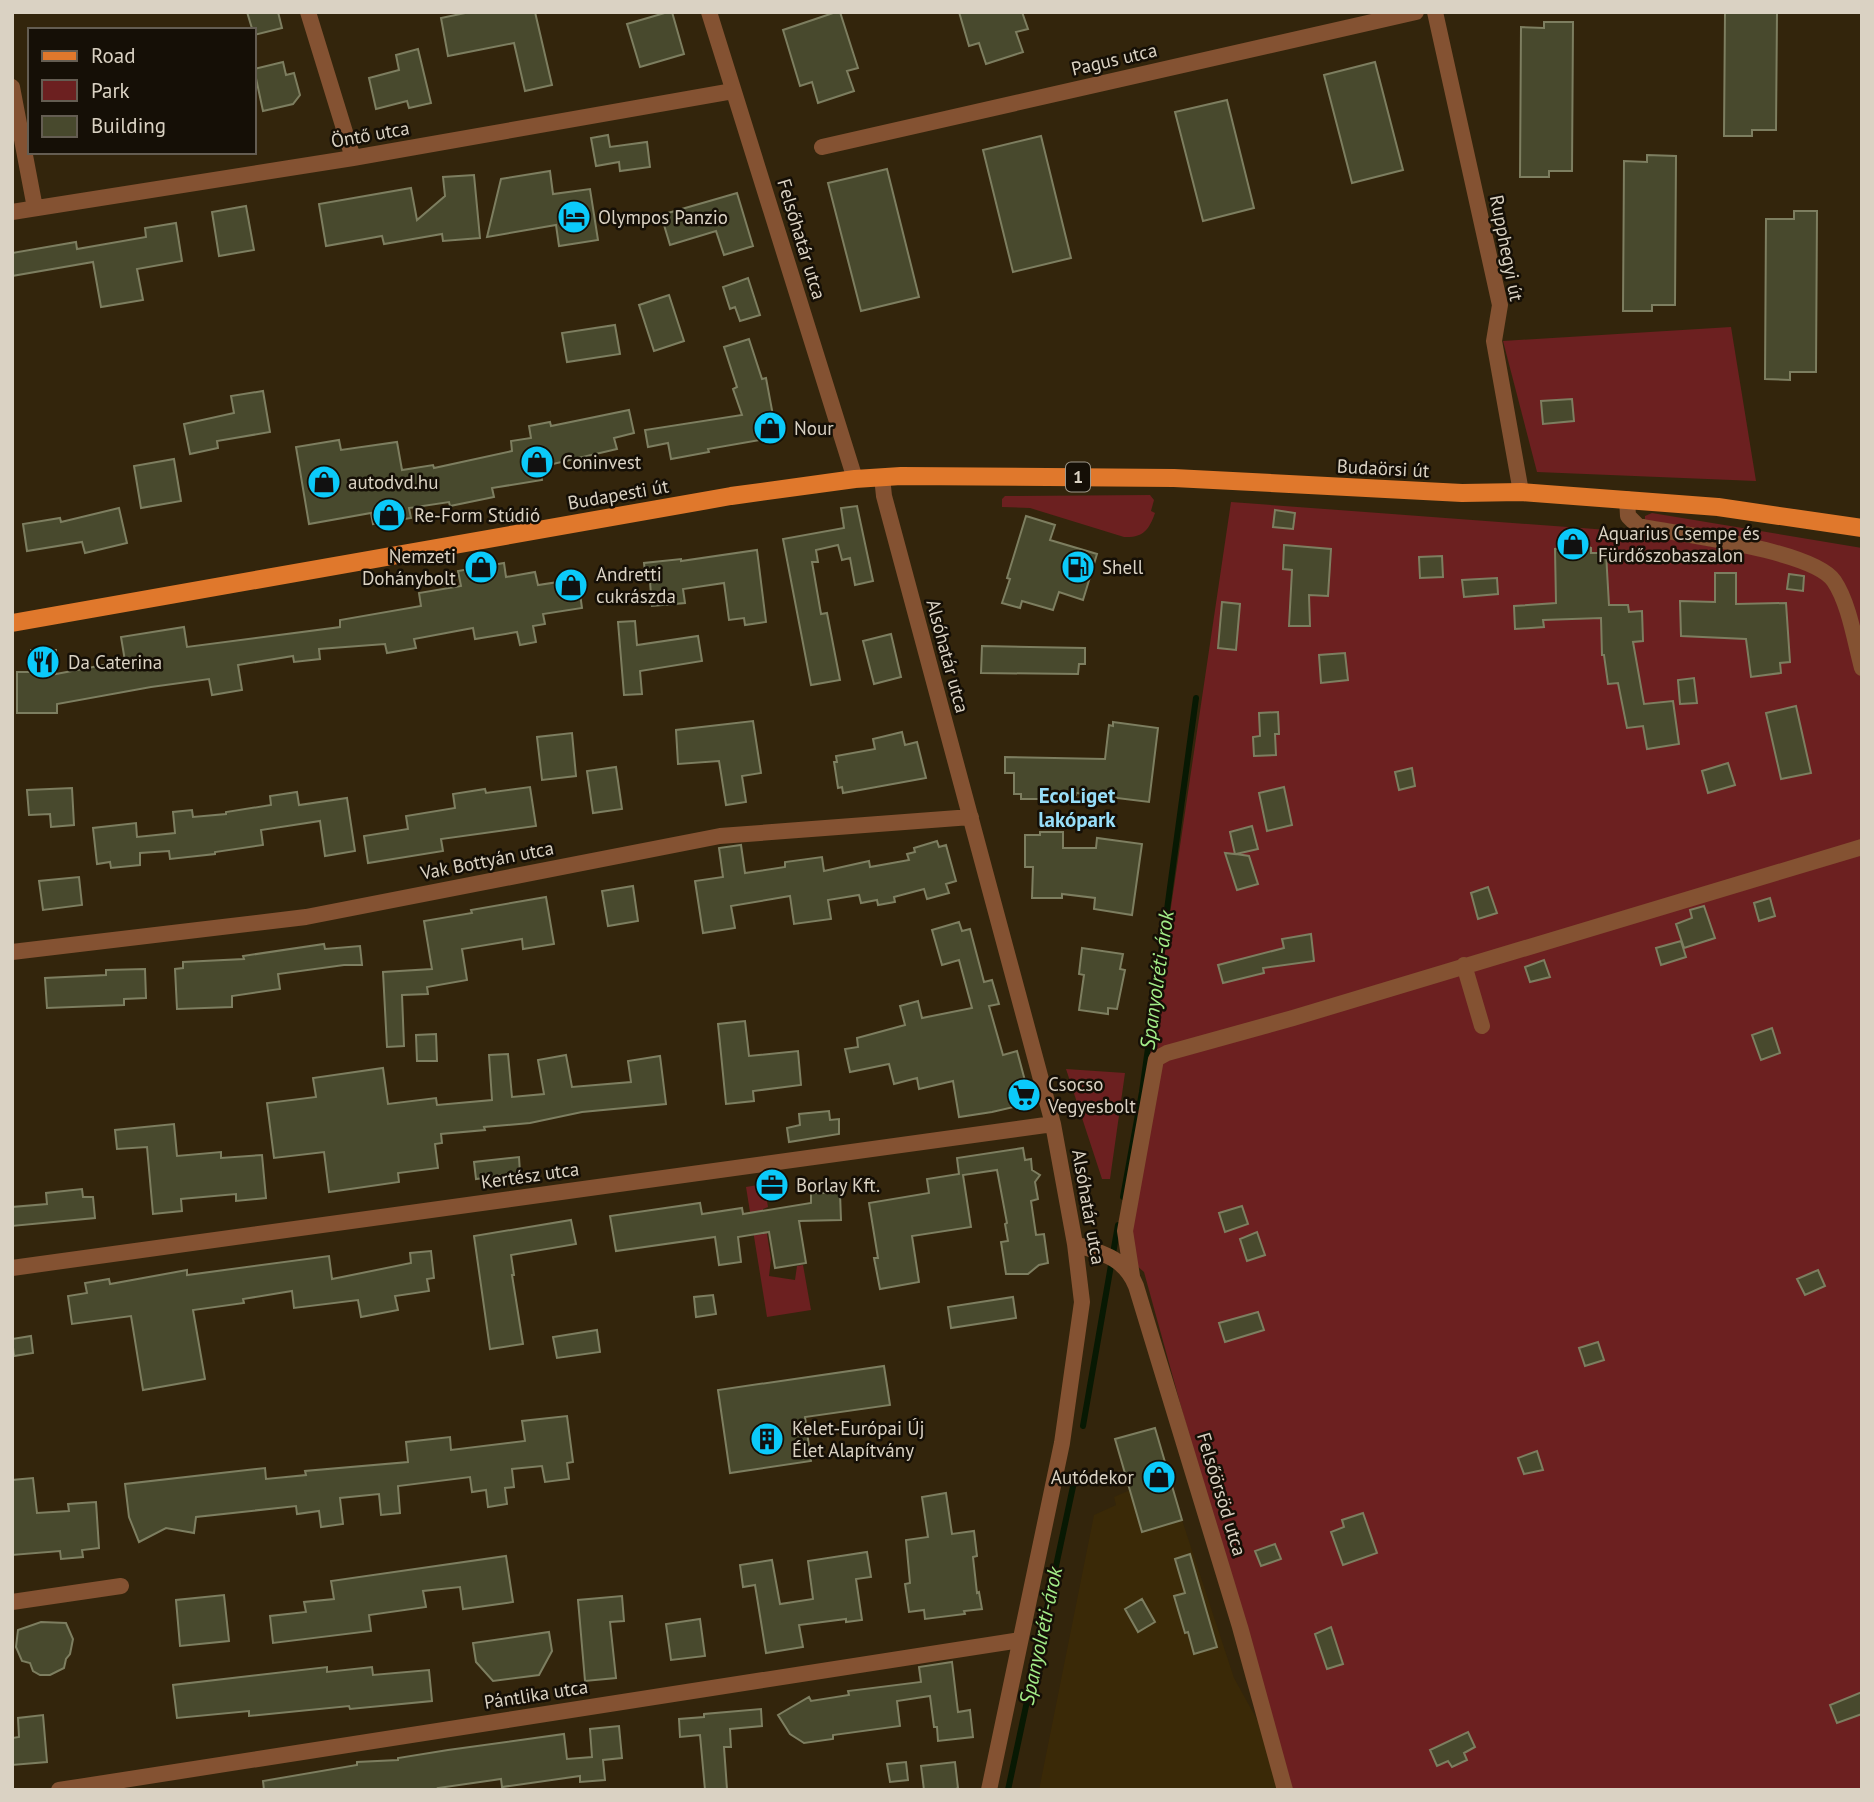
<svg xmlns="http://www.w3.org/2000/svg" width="1874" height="1802" viewBox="0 0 1874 1802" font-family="'PT Sans',sans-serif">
<rect width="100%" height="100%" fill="#33250c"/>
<path fill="#3a2907" d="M1130,1490l13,41 39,-11 52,158 26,47 19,65h-240l55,-275 22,-10 -2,-8z"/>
<path fill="#6c2020" d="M1731,327l25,154 -219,-9 -34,-131z
M1150,495l4,5 -3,11 4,2c-6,17 -12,25 -31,24l-94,-29 -28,-1v-8l3,-3z
M1231,502l404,30 95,18 -48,-24 -37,-6v-4l7,-3 210,35v1242h-570l-88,-300 -60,-218 -24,-21z
M1066,1069l59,4 -15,106h-8z
M764,1184l4,23 -5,2 8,50 -2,17 26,4 2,-14 6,-1 8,45 -44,7 -21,-130z"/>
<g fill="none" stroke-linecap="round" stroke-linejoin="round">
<path stroke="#081903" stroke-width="6" d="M1123,1197l19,-105 54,-394
M1083,1426l35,-201
M1008,1790l66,-308"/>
</g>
<path fill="#48492d" stroke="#7d7e60" stroke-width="2" d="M247,12h31l4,16 -28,7z
M470,12h65l17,73 -27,6 -11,-48 -66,13 -7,-38z
M668,12h4l12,42 -44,13 -13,-43z
M836,12h4l18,56 -11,3 7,20 -36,12 -6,-21 -12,4 -17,-56z
M959,12h63l6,17 -12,3 7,20 -37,12 -7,-21 -10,3z
M1725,12h52l-1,118h-24v6h-28z
M1544,22h29l-1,149h-23v6h-29l1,-150 23,1z
M418,49l13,54 -22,5 -2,-7 -31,8 -7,-31 30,-8 -3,-15z
M283,62l3,13 8,-2 6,22 -7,9 -30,7 -9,-42z
M1375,62l28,108 -51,13 -28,-108z
M1227,100l27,108 -51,13 -28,-109z
M608,135l2,12 37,-5 3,25 -30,4 -1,-9 -23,4 -5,-28z
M1041,136l30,122 -58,14 -30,-122z
M1647,155l29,1 -1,149h-23v6h-29l1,-150 23,1z
M887,169l32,128 -58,14 -33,-128z
M550,171l3,23 37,-5 8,51 -39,6 -3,-21 -69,12 14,-58z
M474,175l6,63 -37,3 -1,-7 -58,10 -2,-8 -56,10 -7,-42 92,-16 6,32 28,-24 -2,-19z
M737,193l16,53 -29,9 -8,-24 -46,14 -9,-30z
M246,206l8,44 -35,6 -7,-44z
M1794,211h23l-1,161h-26v8l-25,-1 1,-160h28z
M176,223l6,38 -45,8 6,31 -42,7 -8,-45 -81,14v-23l64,-11 1,7 69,-12 -1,-9z
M748,278l12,37 -20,6 -5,-14 -5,2 -7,-22z
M669,295l15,46 -30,10 -15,-46z
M615,325l5,29 -53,8 -5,-29z
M749,339l13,40 4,-1 11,59 -69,12 1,3 -38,7 -3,-16 -20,4 -3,-17 97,-15 -9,-26 4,-2 -13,-40z
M263,391l7,41 -53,9 1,7 -28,6 -6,-30 50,-11 -3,-17z
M1572,399l2,22 -31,3 -2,-23z
M629,410l5,23 -20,5 3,11 -77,18 2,13 -50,8 2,9 -44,9 -1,-4 -40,6 2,10 -38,6 -2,-11 -62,11 -13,-77 43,-7 2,10 56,-8 5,28 31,-5 1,3 78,-17 -1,-10 20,-3 -2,-12 21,-4 1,4z
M174,459l7,42 -40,7 -7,-42z
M857,506l16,75 -18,4 -5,-27 -8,2 -4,-15 -22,5 2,12h-6l9,52 6,-1 13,67 -29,5 -28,-146 61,-11 -3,-20z
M119,508l8,35 -42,10 -3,-11 -55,9 -4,-27 37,-6 1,4z
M1275,510l20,3 -2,16 -20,-2z
M1026,516l29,9 -5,15 47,14 -14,46 -24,-8 -6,18 -31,-9 -2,7 -18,-5 8,-24 -3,-1z
M1284,545l47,4 -3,47 -19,-1 1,31h-21l3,-56 -9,-1z
M1586,546l5,2v5h15l3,52h19l1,7 13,-1 1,30 -10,1 11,62 29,-3 6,43 -32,5 -4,-23 -16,2 -9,-45 -10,1 -4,-29h-2l-1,-37 -58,2 1,7 -29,2 -1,-23 42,-3 -1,-54z
M757,550l9,72 -21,3 -1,-7 -15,2 -5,-37 -41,6 2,14 -33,3 -2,-24h-4l-2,-19 37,-4v2z
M1442,556l1,21 -23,1 -1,-21z
M504,563l2,14 29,-5 3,13 40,-6 4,29 -39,6 2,10 -12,2 3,16 -16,3 -3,-13 -42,7 -2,-11 -59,11 2,9 -29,5 -2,-9 -66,5 1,10 -26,3 -1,-6 -55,9 4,25 -30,5 -3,-16 -58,8 -94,17v9h-40v-41h14v-22h25v24l69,-13 -4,-24 63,-10 3,20 153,-20v-7l81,-14 -2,-13 42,-7 -3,-15z
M1715,573h21v31l50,-1 4,59 -10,1 1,10 -30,4 -5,-38 -65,-3 -1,-35 35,1z
M1789,574l15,2 -1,15 -16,-2z
M1497,578l1,16 -34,3 -2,-17z
M1222,602l18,2 -4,46 -18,-2z
M635,621l2,24 61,-9 4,25 -62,10 2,23 -18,1 -6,-73z
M891,634l10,43 -27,7 -11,-43z
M982,646l103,2v16h-6l-1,10 -97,-1z
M1345,653l3,27 -27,3 -2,-28z
M1694,678l3,25 -17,1 -2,-24z
M1796,706l15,67 -30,6 -15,-66z
M1278,712l1,22h-4l1,21 -22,1 -1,-19 7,-1 -1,-23z
M753,721l8,52 -19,3 4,26 -20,3 -7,-44 -41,3 -2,-34z
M1113,722l45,6 -9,74 -73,-9v2h-7v4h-48v-5h-7v-21h-9v-16l100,2 4,-34 4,1z
M902,732l3,13 12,-3 9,36 -83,15 -1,-6 -4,1 -4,-26h3l-1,-6 39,-7 -2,-10z
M572,733l4,43 -34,4 -5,-43z
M1728,763l7,22 -27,8 -6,-22z
M616,767l6,42 -29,4 -6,-42z
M1412,768l3,18 -16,4 -4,-18z
M530,787l6,39 -95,13 2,12 -75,12 -4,-27 44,-7 -2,-13 49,-8 -2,-14 32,-5 1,4z
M1284,787l8,38 -25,6 -8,-38z
M72,788l2,37 -23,2 -1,-13 -21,1 -2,-25z
M297,792l2,13 48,-7 8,53 -30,5 -5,-35 -59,9 2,15 -48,7v2l-45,5 -1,-8 -29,2v12l-29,3 -1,-6 -13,2 -4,-36 43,-5 1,14 38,-4 -2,-21 19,-2 1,7 33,-3v-2l45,-7 -1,-9z
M1252,826l6,23 -22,5 13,2 9,28 -21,6 -12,-37 10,1 -5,-22z
M1040,832h23v16h33l1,-10 45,6 -10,71 -38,-6 1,-11 -33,-4v4h-30l1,-31h-8v-32h15z
M937,841l2,6 7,-2 10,36 -10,3 3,9 -22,6 -3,-10 -30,8 1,5 -17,3 -1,-5 -16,3 -2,-8 -31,5 3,19 -37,5 -4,-28 -59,10 4,22 -32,5 -8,-52 28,-4 -4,-29 22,-3 4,28 40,-6v-5l37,-5 2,14 45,-10 1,6 39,-7 -2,-6 8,-2 -1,-4z
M79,877l3,28 -39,5 -4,-29z
M633,886l5,35 -30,5 -6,-35z
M1488,887l9,26 -19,6 -7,-26z
M546,897l8,47 -31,5 -1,-10 -60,10 5,31 -40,7 1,7 -26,1 2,51 -17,1 -4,-75 49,-3 -8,-48 48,-8 -1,-3z
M1770,898l5,18 -16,5 -5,-18z
M1704,906l11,32 -31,10 -8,-24 16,-6 -2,-8z
M959,922l3,9 8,-2 14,53 8,-2 7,24 -10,2 14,49 14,-4 14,52 -39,9 -33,5 -6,-36 -34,8 -2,-11 -23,6 -5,-20 -39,8 -5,-23 13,-2 -1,-9 48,-13 -5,-19 18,-5 4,17 50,-10 -13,-48 -17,5 -10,-35z
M1311,934l3,27 -51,7 1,5 -41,10 -5,-18 66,-17 -2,-9z
M1681,941l5,16 -25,8 -5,-17z
M324,944l1,5 35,-3 2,19h-18l-66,9 2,15 -48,7v11l-55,2 -2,-40 8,-1v-6l61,-3 -1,-3z
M1082,948l41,6 -3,15 5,1 -8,39 -9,-1v6l-29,-4 5,-35 -5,-1z
M1544,960l6,17 -20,5 -5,-15z
M145,969l1,29 -22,1v6l-77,3 -2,-30 61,-3v-5z
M745,1021l4,35 49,-5 3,34 -48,6 1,10 -28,3 -8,-80z
M1772,1028l8,25 -19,7 -9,-25z
M436,1034l1,27h-20l-1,-26z
M508,1054l4,43 32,-3 -6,-34 28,-5 6,32 59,-5 -3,-21 32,-5 6,48 -84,8 -52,11 -46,4 1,3 -44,4 1,9 -7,1 3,24 -40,5 1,9 -70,10 -5,-40 -50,6 -7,-55 49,-6 -3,-19 70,-10 5,36 48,-6 1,7 55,-5 -3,-45z
M829,1111l1,9 9,-1v15l-50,8 -2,-14 13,-3 -1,-11z
M174,1124l3,32 44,-4v6l41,-3 4,43 -30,3v-7l-55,5 1,12 -29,3 -6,-67 -30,2 -2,-19z
M1023,1148l2,12 6,-1 1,11 8,5 -5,7 3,17 -7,2 5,34 8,-1 4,29 -9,2 -11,9h-22l-5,-32 7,-1 -3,-17 2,-1 -10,-53 -34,5 8,52 -59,9 7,46 -39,7 -6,-31h4l-9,-55 60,-10 -2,-14 32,-5 -2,-16z
M519,1157l1,16 -44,6 -2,-17z
M82,1189l1,8h10l2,21 -83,8v-19l35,-3 -1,-11z
M811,1193h29l1,27 -42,1 7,42 -31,5 -6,-36 -31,5 3,25 -22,3 -4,-28 -99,14 -6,-35 90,-13 2,11 40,-6 1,6 68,-11z
M1242,1206l6,18 -23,8 -6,-19z
M571,1220l5,24 -65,11 3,20h-2l11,69 -33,5 -16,-113z
M1257,1232l8,23 -18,6 -7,-22z
M431,1251l3,27 -7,1 2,12 -34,5 3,14 -37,7 -3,-17 -64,8 -2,-17 -49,8 1,4 -51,7 12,69 -62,11 -12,-74 -59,8 -4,-28 19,-3 -2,-10 24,-4 1,5 77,-14v5l142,-19 3,23 79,-16 -1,-10z
M1818,1270l7,16 -20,9 -8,-16z
M713,1295l3,19 -20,3 -2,-20z
M1013,1297l3,21 -65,10 -3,-21z
M1258,1312l6,18 -39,12 -6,-19z
M597,1330l3,22 -43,6 -4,-21z
M31,1336l2,17 -19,3 -2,-17z
M1598,1342l6,18 -19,6 -6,-18z
M884,1366l6,39 -85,12 6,44 -81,12 -12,-83z
M567,1416l6,46 -6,1 2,16 -24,3 -3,-16 -30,3 2,18 -9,1 2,16 -19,3 -2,-17 -14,2 -2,-15 -72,9 2,27 -19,2 -2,-21 -39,4 3,26 -22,3 -2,-16 -22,3 -1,-8 -100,11 -2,16 -28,-5 -27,14 -10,-25 -4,-33 140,-16 1,11 40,-4 -1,-4 103,-9 -2,-20 44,-5 1,13 74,-9 -3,-20z
M1155,1428l27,92 -40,12 -27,-93z
M1537,1451l6,19 -19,4 -6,-16z
M33,1478l4,35 32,-2 -1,-7 28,-2 3,46 -17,2 1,7 -22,2 -1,-8 -48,4v-75z
M946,1493l6,41 22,-3 3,25 -4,1 4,36 2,-1 3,17 -18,2 1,3 -40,5 -1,-9 -15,2 -4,-28 5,-1 -4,-43 22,-3 -6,-40z
M1363,1513l14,40 -34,12 -12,-33 13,-5 -2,-7z
M1275,1544l6,15 -20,7 -6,-15z
M867,1552l4,25 -15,2 6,41 -16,2v-3l-47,6 4,22 -37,6 -11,-68 -12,2 -3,-22 32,-5 8,44 33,-5 -5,-38z
M1190,1554l27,93 -23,7 -6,-22 -3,1 -11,-37 11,-3 -10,-34z
M506,1556l7,46 -50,7 -3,-22 -37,4 3,16 -57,8 2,16 -98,12 -3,-27 36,-4 -2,-10 30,-3 -3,-18z
M224,1595l5,46 -49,5 -4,-46z
M622,1596l2,25 -14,1 6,56 -31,3 -7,-81z
M1142,1599l13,23 -17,10 -13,-23z
M700,1619l5,37 -34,4 -5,-36z
M41,1622l25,1 7,16 -3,15 -4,5 -2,9 -14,7h-10l-7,-4 -3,-8 -8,-2 -6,-14 2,-17z
M1331,1627l12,37 -16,5 -12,-35z
M549,1632l3,19 -13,24 -46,6 -17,-19 -3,-19z
M952,1662l6,50 12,-2 3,27 -35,4 -1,-14h-3l-4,-31 -33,5 3,25 -67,9v4l-29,4 -14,-9 -12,-19 31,-18 2,4 38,-6 -1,-4 73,-9 -2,-15z
M327,1667v5l45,-5 1,8 56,-5 3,31 -82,8 -1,-3 -100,10v-5l-72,7 -4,-33z
M1862,1692v22l-25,9 -7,-18z
M761,1709l1,17 -32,3 1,18h-7l3,42 -22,1 -5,-55 -20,2 -1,-18 25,-2v-3z
M43,1715l4,47 -35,3v-27l7,-1 -1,-19z
M619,1726l3,32 -19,2 2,20 -25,2v-6l-78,11 -1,-8 -63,9 1,2h-175l-1,-9 94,-16v-3l41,-2v-2l50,-8 116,-16 3,25 25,-2 -2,-28z
M1468,1732l7,15 -11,6 3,7 -15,7 -4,-6 -11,5 -7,-16z
M906,1762l2,18 -18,2 -3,-18z
M955,1762l3,26 -4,2h-30l-3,-24z"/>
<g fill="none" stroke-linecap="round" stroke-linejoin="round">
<path stroke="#845232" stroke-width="16" d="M308,12l45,146
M709,12l146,467
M1435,12l65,293 -6,36 27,151
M12,87l23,121
M822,147l594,-135
M12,212l341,-54 380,-67
M882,477l2,19 169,628 22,120 7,58 -20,141 -73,347
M1627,499l1,17 10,10c40,8 175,24 196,55 15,22 21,61 28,87
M12,952l294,-35 414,-81 251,-19
M1464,965l18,61
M1075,1244c27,9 50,14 61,42l104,341 45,163
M12,1268l1041,-144
M1132,1276l-7,-45 31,-172 11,-6 126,-35 569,-171
M12,1602l109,-16
M59,1790l961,-150"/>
<path stroke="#e0782c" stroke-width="18" d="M12,623l719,-127 124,-17 46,-3 273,2 288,15 59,-1 197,15 144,21"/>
</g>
<defs>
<symbol id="hotel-disc" viewBox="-11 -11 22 22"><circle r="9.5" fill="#0bcafa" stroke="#150f06"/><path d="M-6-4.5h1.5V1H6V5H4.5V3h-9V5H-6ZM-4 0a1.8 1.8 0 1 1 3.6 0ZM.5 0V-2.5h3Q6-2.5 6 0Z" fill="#111"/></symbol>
<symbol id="shop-disc" viewBox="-11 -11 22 22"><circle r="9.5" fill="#0bcafa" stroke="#150f06"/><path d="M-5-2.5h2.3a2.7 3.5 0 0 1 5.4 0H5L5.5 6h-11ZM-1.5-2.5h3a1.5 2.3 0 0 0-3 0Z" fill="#111"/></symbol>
<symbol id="fuel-disc" viewBox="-11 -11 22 22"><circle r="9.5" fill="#0bcafa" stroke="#150f06"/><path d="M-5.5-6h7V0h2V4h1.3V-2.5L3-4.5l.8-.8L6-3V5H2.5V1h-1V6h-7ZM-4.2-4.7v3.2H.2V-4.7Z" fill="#111"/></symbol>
<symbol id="restaurant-disc" viewBox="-11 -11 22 22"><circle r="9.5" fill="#0bcafa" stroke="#150f06"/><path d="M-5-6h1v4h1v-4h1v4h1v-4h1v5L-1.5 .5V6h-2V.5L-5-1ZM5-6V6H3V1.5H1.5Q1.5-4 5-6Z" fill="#111"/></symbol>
<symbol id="supermarket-disc" viewBox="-11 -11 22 22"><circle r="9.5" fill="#0bcafa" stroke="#150f06"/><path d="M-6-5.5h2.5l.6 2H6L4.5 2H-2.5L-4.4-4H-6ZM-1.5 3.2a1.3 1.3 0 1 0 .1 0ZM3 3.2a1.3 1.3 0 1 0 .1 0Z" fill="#111"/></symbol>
<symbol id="office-disc" viewBox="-11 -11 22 22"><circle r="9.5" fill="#0bcafa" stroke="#150f06"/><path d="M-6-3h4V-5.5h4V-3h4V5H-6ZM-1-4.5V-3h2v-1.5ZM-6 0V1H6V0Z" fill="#111"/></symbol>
<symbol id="building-disc" viewBox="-11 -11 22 22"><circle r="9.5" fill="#0bcafa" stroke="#150f06"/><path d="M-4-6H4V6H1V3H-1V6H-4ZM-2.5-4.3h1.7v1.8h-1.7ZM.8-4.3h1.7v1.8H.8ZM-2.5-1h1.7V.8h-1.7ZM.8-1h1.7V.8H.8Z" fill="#111"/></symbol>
</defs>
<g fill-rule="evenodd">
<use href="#hotel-disc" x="555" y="198" width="38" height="38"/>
<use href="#shop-disc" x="751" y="409" width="38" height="38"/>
<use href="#shop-disc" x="518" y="443" width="38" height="38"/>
<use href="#shop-disc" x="305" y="463" width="38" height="38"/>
<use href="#shop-disc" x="370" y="496" width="38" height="38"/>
<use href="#shop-disc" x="1554" y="525" width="38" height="38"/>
<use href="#shop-disc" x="462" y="548" width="38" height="38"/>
<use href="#fuel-disc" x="1059" y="548" width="38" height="38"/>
<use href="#shop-disc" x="552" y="566" width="38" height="38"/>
<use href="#restaurant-disc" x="24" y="643" width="38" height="38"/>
<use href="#supermarket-disc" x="1005" y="1076" width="38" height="38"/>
<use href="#office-disc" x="753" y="1166" width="38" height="38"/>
<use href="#building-disc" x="748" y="1420" width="38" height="38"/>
<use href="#shop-disc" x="1140" y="1458" width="38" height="38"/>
</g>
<g text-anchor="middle" stroke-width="5" stroke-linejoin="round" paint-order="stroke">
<rect fill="#150f06" stroke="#9f988a" stroke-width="2" x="1066" y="462.5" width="24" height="29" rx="5"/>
<g font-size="18" font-weight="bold" fill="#dad2c3">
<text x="1078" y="483">1</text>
</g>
<g font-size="19" fill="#dad2c3" stroke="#150f06">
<text transform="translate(1114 59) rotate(-13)" y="7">Pagus utca</text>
<text transform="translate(370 134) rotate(-10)" y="7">Öntő utca</text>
<text transform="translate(802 239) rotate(73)" y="7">Felsőhatár utca</text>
<text transform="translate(1507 248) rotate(79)" y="7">Rupphegyi út</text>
<text transform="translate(1383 468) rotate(3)" y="7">Budaörsi út</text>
<text transform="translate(618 494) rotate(-10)" y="7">Budapesti út</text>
<text transform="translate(948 656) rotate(75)" y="7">Alsóhatár utca</text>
<text transform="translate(487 860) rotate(-11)" y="7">Vak Bottyán utca</text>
<text transform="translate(530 1175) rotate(-8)" y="7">Kertész utca</text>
<text transform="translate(1089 1207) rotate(80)" y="7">Alsóhatár utca</text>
<text transform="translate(1222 1494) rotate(73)" y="7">Felsőörsöd utca</text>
<text transform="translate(536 1694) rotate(-9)" y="7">Pántlika utca</text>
</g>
<g font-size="19" fill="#dad2c3" stroke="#150f06" text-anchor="start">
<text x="598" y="224">Olympos Panzio</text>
<text x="794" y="435">Nour</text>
<text x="562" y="469">Coninvest</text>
<text x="348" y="489">autodvd.hu</text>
<text x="414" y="522">Re-Form Stúdió</text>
<text x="1598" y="540">Aquarius Csempe és<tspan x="1598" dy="22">Fürdőszobaszalon</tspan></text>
<text x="456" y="563" text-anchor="end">Nemzeti<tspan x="456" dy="22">Dohánybolt</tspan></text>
<text x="1102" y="574">Shell</text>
<text x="596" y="581">Andretti<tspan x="596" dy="22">cukrászda</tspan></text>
<text x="68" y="669">Da Caterina</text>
<text x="1048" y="1091">Csocso<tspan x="1048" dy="22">Vegyesbolt</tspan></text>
<text x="796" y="1192">Borlay Kft.</text>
<text x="792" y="1435">Kelet-Európai Új<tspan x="792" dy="22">Élet Alapítvány</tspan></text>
<text x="1134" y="1484" text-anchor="end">Autódekor</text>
</g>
<g font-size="21" font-weight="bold" fill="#97def9" stroke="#150f06">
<text x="1077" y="803">EcoLiget<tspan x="1077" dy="24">lakópark</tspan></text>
</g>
<g font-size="21" font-style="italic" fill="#a3ed88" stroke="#150f06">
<text transform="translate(1157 980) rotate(-82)" y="7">Spanyolréti-árok</text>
<text transform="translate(1041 1636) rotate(-78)" y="7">Spanyolréti-árok</text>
</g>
</g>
<rect width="1874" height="1802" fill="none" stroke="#dad2c3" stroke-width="28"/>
<rect x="28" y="28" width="228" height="126" fill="#150f06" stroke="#645d52" stroke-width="2"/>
<rect x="42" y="51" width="35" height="10" fill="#e0782c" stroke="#645d52" stroke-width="2"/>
<text x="91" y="63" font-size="21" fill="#dad2c3">Road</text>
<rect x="42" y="80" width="35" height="21" fill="#6c2020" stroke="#645d52" stroke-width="2"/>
<text x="91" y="98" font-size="21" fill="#dad2c3">Park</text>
<rect x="42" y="116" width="35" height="21" fill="#48492d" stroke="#645d52" stroke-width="2"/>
<text x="91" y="133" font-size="21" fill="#dad2c3">Building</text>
</svg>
